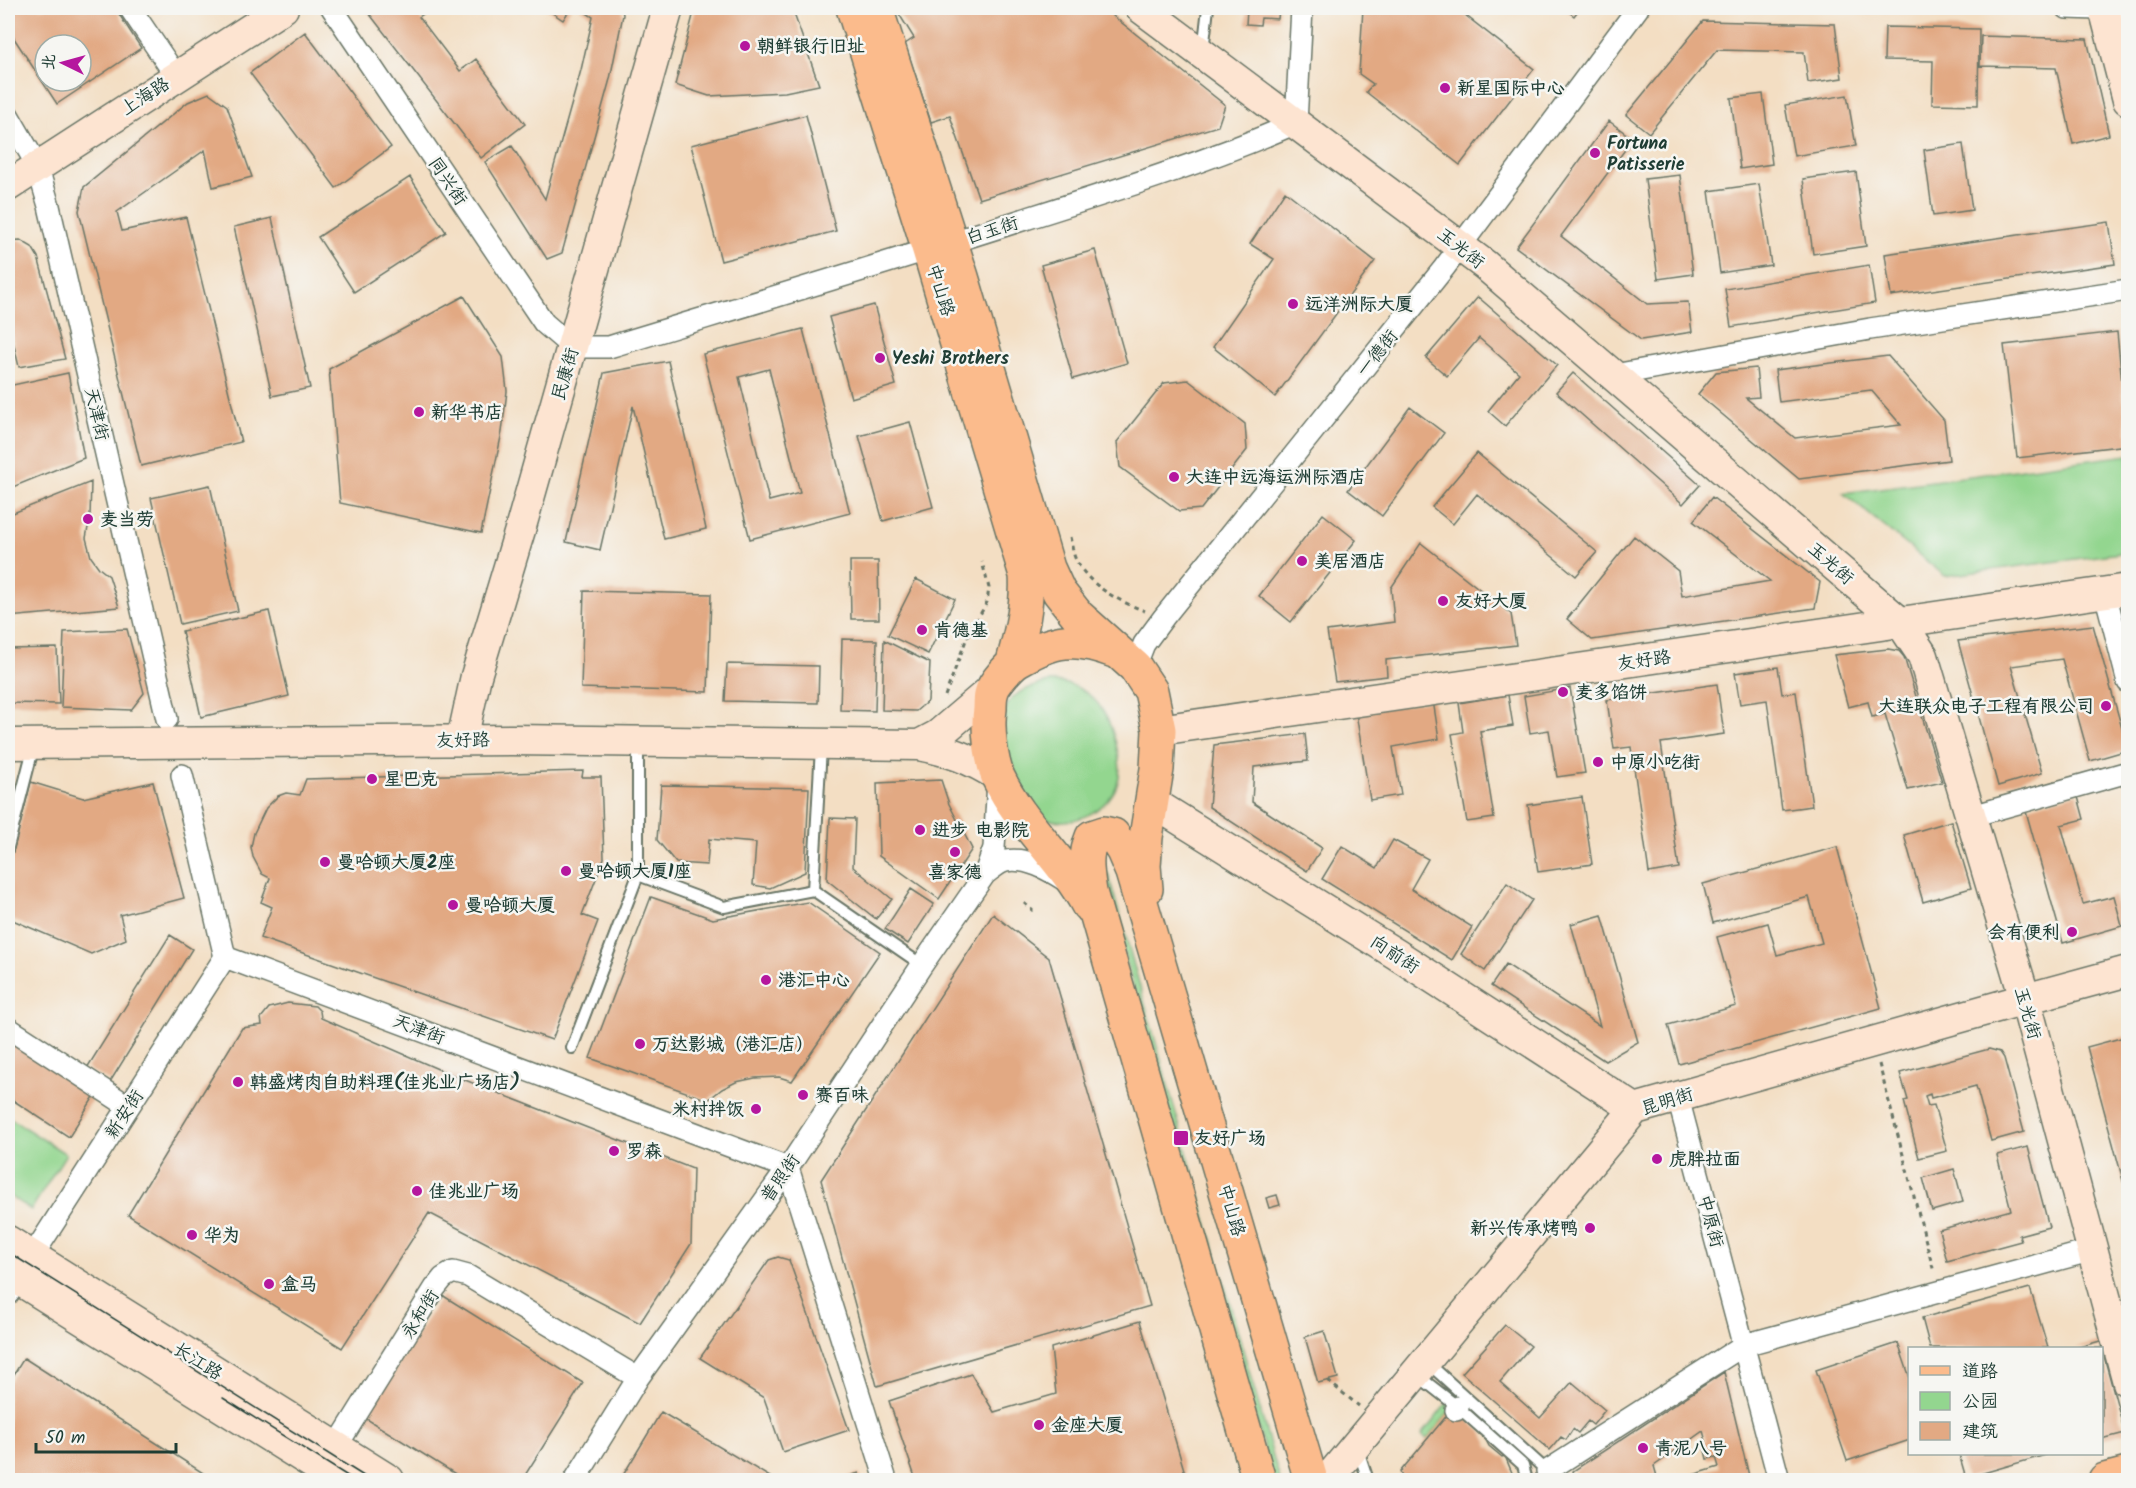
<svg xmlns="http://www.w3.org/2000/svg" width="2136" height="1488" viewBox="0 0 2136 1488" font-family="Kalam,'LXGW WenKai TC',sans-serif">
<rect width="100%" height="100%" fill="#f6f6f2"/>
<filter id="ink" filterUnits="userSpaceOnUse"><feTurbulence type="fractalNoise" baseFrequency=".0167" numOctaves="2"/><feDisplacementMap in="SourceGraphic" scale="12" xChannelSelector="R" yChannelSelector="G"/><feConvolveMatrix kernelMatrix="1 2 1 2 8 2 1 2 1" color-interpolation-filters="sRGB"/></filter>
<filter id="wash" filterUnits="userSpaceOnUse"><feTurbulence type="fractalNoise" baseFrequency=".008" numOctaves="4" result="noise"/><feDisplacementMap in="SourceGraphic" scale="24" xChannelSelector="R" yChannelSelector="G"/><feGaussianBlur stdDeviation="1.35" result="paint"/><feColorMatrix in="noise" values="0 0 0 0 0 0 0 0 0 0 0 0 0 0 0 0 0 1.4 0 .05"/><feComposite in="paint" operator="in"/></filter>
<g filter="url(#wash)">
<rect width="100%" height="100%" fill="#f3dec3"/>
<path fill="#93d68f" stroke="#598a62" stroke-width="1.5" d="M2128,455v97l-183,24 -102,-83z
M1049,682c40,0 58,26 67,62 3,14 6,27 1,41 -11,29 -53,47 -81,29 -11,-7 -15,-22 -21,-34 -4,-10 -14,-23 -15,-33 0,-6 2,-13 3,-18 1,-7 1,-17 4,-23 7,-15 27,-20 42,-24z
M1108,874l172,606h-7l-171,-604z
M8,1117l58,37 -35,56 -23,-15z
M1447,1403l6,5 -26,31 -5,-4z"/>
<g id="blocks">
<path fill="#e2a983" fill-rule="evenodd" d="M8,8h107l26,40 -84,56 -49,-75zM45,45h36v36h-36z
M365,8h67l-13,9 41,54 16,-12 49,65 -44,34z
M545,8h26l-8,12z
M579,8h43l1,7 -13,64 -48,174 -15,6 -62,-97 27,-16 33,53 36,-129 12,-53z
M695,8h97l27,77 -34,7 -76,4 -34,-11z
M909,8h194l122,97 -7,21 -239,73 -29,-83 -19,6 -26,-78 9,-6 -15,-24z
M1240,8h39l-1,11 -17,-1 -1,7 -14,-1 1,-14z
M1363,8h93l78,61 -74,96 -94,-73 7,-8 -14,-10z
M1564,8h16l-6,8z
M1703,21l132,3 7,54 -34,5 -4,-31 -87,-2 -68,83 -23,-18z
M1885,27l94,2 -1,76 -46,-1 1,-43 -49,-1z
M305,32l86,115 -55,41 -86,-115z
M1981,36l106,3 22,96 -36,9 -17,-76 -76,-2z
M209,93l18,13 25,71 -39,10 -8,-37 -88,62 5,19 64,-14 55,225 -100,24 -62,-255 5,-24 104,-85z
M1763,94l9,70 -32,5 -9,-71z
M1847,95l9,51 -62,10 -9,-51z
M806,115l30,116 -115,30 -30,-116z
M1609,121l24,18 -72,97 86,68 41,-2 4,30 -51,8 -125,-93z
M1963,144l9,66 -39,6 -9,-66z
M1856,172l10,74 -53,8 -10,-75z
M1680,175l13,99 -35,5 -13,-100z
M410,177l36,55 -92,60 -36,-55z
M1759,184l12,81 -51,8 -11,-82z
M1285,191l90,70 -100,136 -62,-50 61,-88 -24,-15z
M272,218l38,170 -38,8 -38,-169z
M2109,222l6,42 -224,32 -6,-42z
M20,240l12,7 6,10 27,102 -46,8 -11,-47v-79z
M1095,250l32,113 -54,16 -32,-114z
M1869,265l6,38 -144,24 -6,-38z
M464,296l39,61 4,34 -5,41 -21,101 -141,-30 -11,-134z
M1478,297l79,68 -52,61 -17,-15 31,-38 -40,-35 -32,38 -21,-18z
M874,305l22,80 -45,13 -22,-81z
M803,329l47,184 -100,26 -47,-185zM769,369l31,124 -31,8 -30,-124z
M2117,332l11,113 -111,13 -13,-113z
M1888,356l56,64 5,40 -150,19 -101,-85 18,-22 40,-4 3,29 -13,1 49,40 106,-13 -30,-35 -92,12 -4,-32z
M668,361l38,168 -42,10 -31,-133 -33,144 -34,-8 38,-169z
M68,373l16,85 -76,31v-103z
M1573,373l127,112 -17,19 -127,-112z
M1188,380l57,44 2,26 -46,59 -22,2 -59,-44 -3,-25 47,-59z
M1410,407l34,26 -62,83 -34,-26z
M910,422l23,85 -50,14 -24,-85z
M1477,453l120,99 -21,24 -99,-82 -24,30 -21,-17z
M91,482l-1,35 -4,21 5,19 8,11 10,8 10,31 -111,10v-102z
M210,485l28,126 -58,13 -29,-126z
M1712,497l108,85 -5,26 -223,32 -25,-21 67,-83 44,35 4,25 88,-15 -77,-60z
M1323,514l33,26 -65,82 -32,-26z
M1421,543l90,71 5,31 -130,15 1,16 -52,6 -8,-51 67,-9 -3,-34z
M850,561h28l1,58h-28z
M916,579l39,20 -27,55 -40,-19z
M584,591l127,3 -3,98 -127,-4z
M269,611l20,85 -88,21 -19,-86z
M2093,625l35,125 -38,11 -28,-102 -51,7 31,107 -44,13 -40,-145z
M127,629l17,64 -13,17 -70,-3 3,-75z
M842,639l35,1 -2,71 -35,-1z
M884,640l46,23 -2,38 -12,10 -34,-1z
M57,648l2,56 -51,-1v-54z
M1888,649l11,2 5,6 38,125 -34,8 -23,-76 -13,3 -4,-15 -20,5 -14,-52z
M727,664l92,2 -1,37 -93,-2z
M1778,667l4,27 14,-2 16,114 -30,4 -15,-110 -27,4 -5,-31z
M1717,684l7,50 -63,9 18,125 -30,5 -18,-126 -17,2 -7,-49z
M1570,688l15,85 -28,4 -8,-47 -19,3 -6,-37z
M1508,695l5,31 -33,5 14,87 -27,4 -15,-88 11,-2 -4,-29z
M1433,700l6,39 -46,8 8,48 -31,5 -14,-87z
M1305,734l3,27 -54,6 -2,35 70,46 -15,23 -98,-64 5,-62z
M583,771l-1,6h19l3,81 -22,57 16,6 -46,119 -292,-102 12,-31 -11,-5 9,-24 -8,-4 -9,-17 -2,-10 3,-14 12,-25 12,-12 8,-3 14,2 6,-16z
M941,780l8,24 23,45 -33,50 -60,-43 -2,-73z
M31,782l52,16 70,-16 31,116 -64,17 6,24 -35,15 -83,-36v-47z
M661,785l148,3 -4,84 -35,16 -17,-3 3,-42 -47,-4 -2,26 -31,-2 -19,-23z
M2077,793l7,26 -23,6 22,79 31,-8 8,30 -59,17 -38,-135z
M1582,797l10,67 -54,8 -10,-67z
M830,818l25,1 -2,48 39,32 -16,20 -49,-39z
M1951,821l20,67 -48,14 -19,-67z
M1393,840l35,19 -17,30 61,38 -20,33 -130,-81 20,-33 35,22z
M1837,847l44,161 -202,56 -11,-39 68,-19 -19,-69 51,-14 9,32 45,-12 -13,-46 -96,26 -10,-39z
M1507,883l25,17 -47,71 -24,-17z
M911,889l23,15 -26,40 -23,-15z
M651,897l62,22 95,-17 72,50 -88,129 -13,-4 -24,1 -19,4 -14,7 -14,11 -118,-42z
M993,914l56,44 101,348 -273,80 -56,-206z
M1602,915l36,127 -33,19 -114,-75 15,-22 94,62 -29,-102z
M170,935l22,14 -82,133 -23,-14z
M288,1003l27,3 5,5 1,7 126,55 246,96 -2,75 -51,79 -211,-110 -87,135 -214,-133 114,-187 20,-3 -1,-7 8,-10z
M2128,1036v163l-41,-152z
M8,1038l87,57 -26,42 -61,-40z
M1989,1049l11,3 4,6 20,74 -33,9 -15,-55 -45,12 -1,-4 -5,2 3,10 6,-1 13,46 -28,7 -15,-57 4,-1 -8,-27z
M2028,1147l21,80 -30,8 2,6 -74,20 -8,-31 72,-20 -14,-55z
M1954,1169l9,33 -31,9 -9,-33z
M1277,1195l3,10 -11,3 -3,-10z
M778,1257l11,3 60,170 -66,22 -19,-54 -64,-40 69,-98z
M2030,1288l18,60h-118l-8,-30z
M442,1295l141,88 -61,97h-57l-100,-62z
M1140,1321l47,159h-271l-27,-79 82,-27 23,38 62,-18 -5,-46z
M1505,1325l26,21 -31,36 40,36 32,-36 33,28 -12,15 -5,-4 -10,12 -5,-4 -7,11 -5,-3 -11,13 -88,-77z
M1324,1331l14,47 -20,5 -13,-46z
M2100,1341l2,7h-26z
M1898,1343l12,35v62l-63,21 -31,-91z
M2102,1349l23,84 -23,6z
M24,1358l190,122h-206v-96z
M1724,1372l26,108h-74l43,-13 -3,-10 -9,2 -4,-17 3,-1 -3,-10 -49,35 4,14h-83l-2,-9z
M1453,1408l28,23 8,15 13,11 3,-1 10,24h-112l-3,-8z
M661,1412l114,68h-146l-7,-3z
M1959,1454h90l-83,24z
M859,1473l2,7h-24z"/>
</g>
</g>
<g filter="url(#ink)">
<use href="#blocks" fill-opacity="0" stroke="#697566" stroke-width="1.5"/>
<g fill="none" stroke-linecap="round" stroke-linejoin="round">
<defs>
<path id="lane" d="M1203,51l5,-43
M8,847l26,-102
M638,875l86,32 89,-17 109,75
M813,890l8,-143
M572,1048l66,-173v-133
M1428,1363l119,108 1,3
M1417,1375l41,32 65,58 4,15
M1358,1450l10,30"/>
<path id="street" d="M130,8l46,68
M332,8l212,315 28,24h37c138,-42 276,-83 413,-127 92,-29 185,-58 274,-97l6,-115
M2067,8l61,2
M8,115l29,50 12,41 118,513
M1614,375l256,-46 258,-39
M2105,593l23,89
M1135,667l9,-23 20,-27 280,-349 194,-260
M182,775l43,182
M1972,816l156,-44
M985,874c6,-4 14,-12 21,-13 21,-4 43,9 60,20
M225,957l563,211 98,312
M8,1028l120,78
M1678,1098l101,382
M8,1294l217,-337
M1456,1410l2,-3
M330,1457l105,-169 8,-10 10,-6 15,4 170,102
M1547,1471l197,-126 349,-95
M575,1480l63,-102 150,-210 134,-203 63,-91 9,-26 4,-67"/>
<path id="secondary" d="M1141,8l344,257 416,358 22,33 102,343 103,383
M2104,8l24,92
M8,186l275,-178
M1159,730l969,-141
M462,740l14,-64 44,-146 148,-522
M8,744l504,-4 407,5c31,6 52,14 79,31
M919,745l19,-10 54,-46
M1152,802l244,152 239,155
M8,1241l381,239
M8,1273l331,207
M1327,1480l308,-371 390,-110 103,-28"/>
<path id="primary" d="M853,8l76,242 97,325c2,30 -5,58 -13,87
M876,8l86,269 86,291 11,24 19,24 57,51 16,24 8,39 -2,39 -11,68 -2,29 2,23
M1088,905c-25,-46 -68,-81 -90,-128 -7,-17 -11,-49 -8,-68 0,-6 0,-13 2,-18 2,-8 19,-27 26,-31 36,-21 57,-24 96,-9
M1259,1480l-169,-588c-3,-20 -6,-36 2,-55l12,-4 9,2 10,16 9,21 179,608
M2105,1480l23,-6"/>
</defs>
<use href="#lane" stroke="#697566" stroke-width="14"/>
<use href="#street" stroke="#697566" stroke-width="24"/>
<use href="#secondary" stroke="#697566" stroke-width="33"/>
<use href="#primary" stroke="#697566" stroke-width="36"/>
<path stroke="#697566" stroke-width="3" stroke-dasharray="4.5 4.5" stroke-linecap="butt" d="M1070,537c2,8 3,17 6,23 14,27 43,41 69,51
M945,696l21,-56 21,-38 2,-14 -7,-26
M1024,903l9,8
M1879,1064l55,208
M1328,1381l31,25"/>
<use href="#lane" stroke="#fff" stroke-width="10"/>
<use href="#street" stroke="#fff" stroke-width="21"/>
<use href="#secondary" stroke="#fde4d1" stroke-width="30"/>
<use href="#primary" stroke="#fbbb8c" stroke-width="33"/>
<path stroke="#1f3d34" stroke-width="1.5" d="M8,1252l362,228
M223,1398l131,82"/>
</g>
</g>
<g fill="#b5179e" stroke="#f6f6f2" stroke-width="2">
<circle cx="745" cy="46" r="6"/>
<circle cx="1445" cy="88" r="6"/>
<circle cx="1595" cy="153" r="6"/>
<circle cx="1293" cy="304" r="6"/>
<circle cx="880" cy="358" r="6"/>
<circle cx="419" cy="412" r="6"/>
<circle cx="1174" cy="477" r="6"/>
<circle cx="88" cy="519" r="6"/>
<circle cx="1302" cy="561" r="6"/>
<circle cx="1443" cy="601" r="6"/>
<circle cx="922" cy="630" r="6"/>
<circle cx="1563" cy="692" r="6"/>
<circle cx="2106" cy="706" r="6"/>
<circle cx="1598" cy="762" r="6"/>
<circle cx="372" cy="779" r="6"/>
<circle cx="920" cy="830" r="6"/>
<circle cx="955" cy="852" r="6"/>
<circle cx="325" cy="862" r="6"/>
<circle cx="566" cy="871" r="6"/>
<circle cx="453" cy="905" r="6"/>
<circle cx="2072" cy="932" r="6"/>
<circle cx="766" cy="980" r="6"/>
<circle cx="640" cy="1044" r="6"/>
<circle cx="238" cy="1082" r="6"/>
<circle cx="803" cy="1095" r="6"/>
<circle cx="756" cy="1109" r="6"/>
<rect x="1173" y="1130" width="16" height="16" rx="3"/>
<circle cx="614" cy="1151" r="6"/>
<circle cx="1657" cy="1159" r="6"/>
<circle cx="417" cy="1191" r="6"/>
<circle cx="1590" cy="1228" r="6"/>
<circle cx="192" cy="1235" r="6"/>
<circle cx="269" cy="1284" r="6"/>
<circle cx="1039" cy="1425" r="6"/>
<circle cx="1643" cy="1448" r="6"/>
</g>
<g text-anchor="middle" stroke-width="5" stroke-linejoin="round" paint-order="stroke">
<g font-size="18" font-weight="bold" fill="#1f3d34" stroke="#f6f6f2" text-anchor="start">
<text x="757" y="52">朝鲜银行旧址</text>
<text x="1457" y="94">新星国际中心</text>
<text x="1607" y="149">Fortuna<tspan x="1607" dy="21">Patisserie</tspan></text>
<text x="1305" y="310">远洋洲际大厦</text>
<text x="892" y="364">Yeshi Brothers</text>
<text x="431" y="418">新华书店</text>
<text x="1186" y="483">大连中远海运洲际酒店</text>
<text x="100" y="525">麦当劳</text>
<text x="1314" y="567">美居酒店</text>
<text x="1455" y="607">友好大厦</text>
<text x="934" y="636">肯德基</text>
<text x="1575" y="698">麦多馅饼</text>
<text x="2094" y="712" text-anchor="end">大连联众电子工程有限公司</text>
<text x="1610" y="768">中原小吃街</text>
<text x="384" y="785">星巴克</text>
<text x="932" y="836">进步 电影院</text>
<text x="337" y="868">曼哈顿大厦2座</text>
<text x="578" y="877">曼哈顿大厦1座</text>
<text x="955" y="878" text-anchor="middle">喜家德</text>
<text x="465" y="911">曼哈顿大厦</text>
<text x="2060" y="938" text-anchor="end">会有便利</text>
<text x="778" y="986">港汇中心</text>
<text x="652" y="1050">万达影城（港汇店）</text>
<text x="250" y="1088">韩盛烤肉自助料理(佳兆业广场店)</text>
<text x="815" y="1101">赛百味</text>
<text x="744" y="1115" text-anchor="end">米村拌饭</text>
<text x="1194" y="1144">友好广场</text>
<text x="626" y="1157">罗森</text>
<text x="1669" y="1165">虎胖拉面</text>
<text x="429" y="1197">佳兆业广场</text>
<text x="1578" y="1234" text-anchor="end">新兴传承烤鸭</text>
<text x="204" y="1241">华为</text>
<text x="281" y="1290">盒马</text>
<text x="1051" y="1431">金座大厦</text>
<text x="1655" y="1454">青泥八号</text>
</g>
<g font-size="18" fill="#1f3d34" stroke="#f6f6f2">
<text transform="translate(145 96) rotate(-33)" y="6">上海路</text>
<text transform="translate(448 181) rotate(56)" y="6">同兴街</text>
<text transform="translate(992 230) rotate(-18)" y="6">白玉街</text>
<text transform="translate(1461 248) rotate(38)" y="6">玉光街</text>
<text transform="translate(941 290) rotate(73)" y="6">中山路</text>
<text transform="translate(1377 353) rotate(-51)" y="6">一德街</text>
<text transform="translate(565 374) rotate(-74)" y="6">民康街</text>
<text transform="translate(97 414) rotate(77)" y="6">天津街</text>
<text transform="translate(1831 563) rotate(41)" y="6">玉光街</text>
<text transform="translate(1644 660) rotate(-8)" y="6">友好路</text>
<text transform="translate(463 740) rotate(-1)" y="6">友好路</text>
<text transform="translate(1395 954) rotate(33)" y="6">向前街</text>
<text transform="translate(2028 1013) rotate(74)" y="6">玉光街</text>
<text transform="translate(419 1029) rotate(21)" y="6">天津街</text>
<text transform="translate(1667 1101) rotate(-17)" y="6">昆明街</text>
<text transform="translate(124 1114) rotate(-57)" y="6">新安街</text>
<text transform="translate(780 1178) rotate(-55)" y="6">普照街</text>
<text transform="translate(1232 1210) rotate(74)" y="6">中山路</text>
<text transform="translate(1711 1221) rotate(75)" y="6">中原街</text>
<text transform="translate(420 1314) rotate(-58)" y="6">永和街</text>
<text transform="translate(198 1361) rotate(32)" y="6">长江路</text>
</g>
</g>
<rect width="2136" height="1488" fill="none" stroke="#f6f6f2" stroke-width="30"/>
<rect x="1908" y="1347" width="195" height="108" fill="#f6f6f2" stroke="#a0aca6" stroke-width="1.5"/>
<rect x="1920" y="1366" width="30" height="9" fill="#fbbb8c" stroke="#a0aca6" stroke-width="1.5"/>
<text x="1962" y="1377" font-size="18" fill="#1f3d34">道路</text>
<rect x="1920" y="1392" width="30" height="18" fill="#93d68f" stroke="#a0aca6" stroke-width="1.5"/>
<text x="1962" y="1407" font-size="18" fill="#1f3d34">公园</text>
<rect x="1920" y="1422" width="30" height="18" fill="#e2a983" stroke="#a0aca6" stroke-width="1.5"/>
<text x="1962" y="1437" font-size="18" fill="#1f3d34">建筑</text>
<g transform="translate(63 63) rotate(275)"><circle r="28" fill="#f6f6f2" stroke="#a0aca6" stroke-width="1.5"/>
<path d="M0-4.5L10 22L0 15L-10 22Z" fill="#b5179e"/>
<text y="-9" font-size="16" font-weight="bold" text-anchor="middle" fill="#1f3d34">北</text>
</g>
<path d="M36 1443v9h140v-9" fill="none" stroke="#1f3d34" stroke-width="3"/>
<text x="45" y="1443" font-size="18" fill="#1f3d34" stroke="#f6f6f2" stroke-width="4.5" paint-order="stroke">50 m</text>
</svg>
